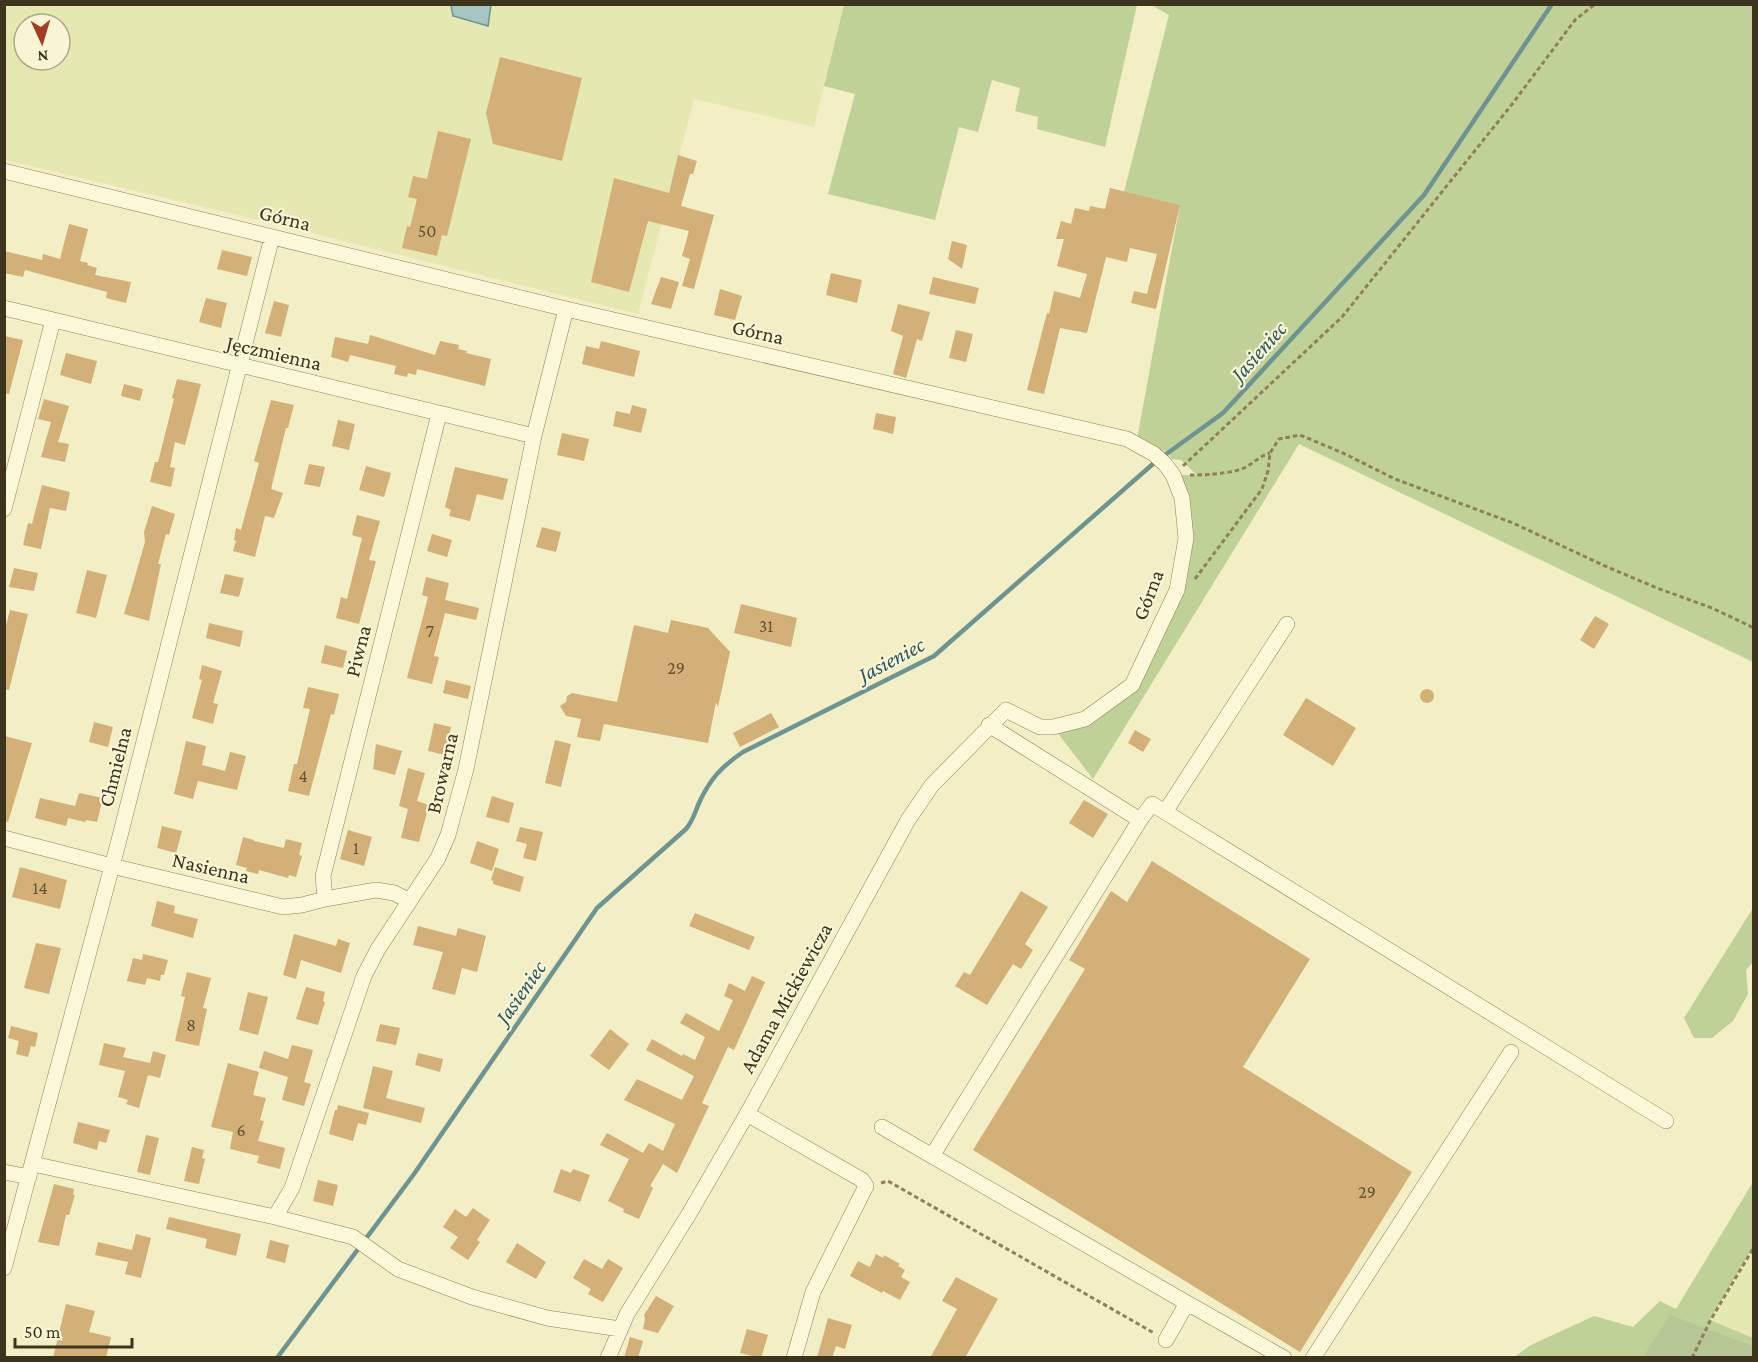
<svg xmlns="http://www.w3.org/2000/svg" width="1758" height="1362" viewBox="0 0 1758 1362" font-family="'Crimson Pro',serif">
<rect width="100%" height="100%" fill="#f2eec5"/>
<path fill="#e6e8b1" fill-rule="evenodd" d="M5,5h839l-30,122 -120,-28 -56,215 -362,-90 -271,-64zM24,24h36v36h-36z
M1753,1247v91l-43,-17z"/>
<path fill="#bfd197" d="M844,5h293l-32,142 -68,-18 1,-12 -23,-6 5,-23 -28,-8 -14,52 -19,-5 -24,93 -107,-26 27,-100 -31,-8z
M1151,5h602v657l-454,-218 -206,335 -40,-52 32,-8 47,-34 45,-95 9,-52 -13,-63h24l-16,-15 -9,-1 -4,-6 -31,-14 43,-234 -56,-13 45,-177z
M1753,908v54l-7,8 2,24 -15,27 -21,17h-18l-10,-20z
M1753,1182v65l-43,73 43,18v19l-240,1 18,-13 63,-29 39,11 27,-26 16,8z"/>
<path fill="#b6c697" d="M1670,1315l83,31v11h-110z"/>
<path fill="#a7c5c2" stroke="#6c9492" stroke-width="1.5" d="M451,5h40l-3,21 -35,-10z"/>
<g fill="none" stroke-linecap="round" stroke-linejoin="round">
<path stroke="#6c9492" stroke-width="4.5" d="M277,1358l137,-184 183,-266 89,-79c7,-8 9,-17 13,-26 11,-24 22,-36 44,-51l191,-96 220,-193 69,-50 201,-218 128,-191"/>
</g>
<path fill="#d3b077" d="M500,57l82,21 -20,83 -69,-17 -7,-31z
M438,131l33,8 -24,97 -5,-1 -5,21 -35,-8 5,-22 3,1 7,-28 -9,-2 5,-21 14,3z
M678,155l19,6 -4,13h-3l-9,32 33,9 -20,74 -12,-3 8,-27 -8,-3 7,-25 -41,-10 -19,71 -38,-10 23,-104 55,15z
M1110,188l70,17 -24,104 -25,-6 3,-12 13,3 10,-40 -27,-6 -3,14 -21,-5 -19,76 -27,-5 -16,66 -17,-4 20,-77 2,1 5,-23 26,7 7,-24 -30,-8 7,-27h-8l5,-18 10,3 4,-16 14,3 1,-5 15,3z
M69,224l19,5 -8,32 8,2 -1,2 10,3 -2,7 36,7 -5,21 -20,-5 1,-6 -82,-22 -2,7 -19,-4v-22l38,9 1,-6 17,5z
M952,241l15,4 -5,24 -14,-10z
M222,250l30,7 -5,19 -30,-7z
M831,273l31,7 -5,23 -31,-8z
M661,277l18,5 -8,27 -20,-5z
M933,277l46,11 -4,16 -46,-10z
M720,289l22,7 -7,24 -21,-5z
M206,298l21,5 -6,25 -22,-6z
M274,301l15,4 -8,32 -16,-4z
M898,304l32,8 -8,29 -5,-2 -11,39 -13,-4 10,-38 -12,-5z
M956,330l17,4 -7,28 -17,-4z
M370,335l65,20 5,-14 19,4 -1,4 9,2 -1,2 25,6 -6,27 -68,-17 -1,6 -8,-2 -1,4 -13,-3 2,-8 -46,-11 -2,7 -17,-5 4,-20 33,7z
M4,336l19,4 -14,54 -5,-1z
M601,341l39,10 -6,26 -52,-13 4,-18 13,3z
M66,353l31,8 -6,23 -31,-9z
M177,379l24,5 -16,61 -10,-3 -5,25 5,1 -4,19 -21,-5 5,-20h3l16,-63 -2,-1z
M124,384l19,5 -3,12 -19,-5z
M44,399l25,7 -11,36 11,2 -4,18 -24,-5 10,-35 -13,-3z
M271,400l23,5 -6,23h-2l-15,61 12,4 -9,25 -9,-2 -10,41 -22,-6 3,-10 -2,-1 2,-12 5,2 18,-67 -5,-2z
M632,405l15,4 -6,24 -28,-7 3,-15 14,3z
M876,413l20,4 -3,17 -20,-5z
M338,420l17,4 -6,26 -17,-4z
M562,433l27,6 -5,22 -27,-6z
M309,464l16,3 -5,20 -16,-3z
M366,466l25,7 -7,24 -25,-7z
M455,467l53,12 -5,21 -26,-6 -7,27 -21,-5 2,-6 -6,-3z
M42,485l28,7 -4,19 -16,-3 -9,41 -18,-4 5,-22 4,1z
M152,506l23,8 -6,21 -3,-1 -8,30h3l-12,57 -25,-7 21,-72 -1,-10z
M357,515l23,6 -11,39 7,1 -17,63 -23,-6 5,-21 6,2 15,-61 -10,-3z
M542,527l19,5 -5,20 -20,-5z
M432,534l20,6 -5,17 -20,-6z
M14,568l24,5 -4,18 -25,-4z
M87,570l20,5 -11,43 -20,-5z
M225,574l19,4 -5,19 -19,-4z
M426,577l23,6 -4,17 34,8 -3,12 -31,-7 -11,43 5,1 -7,27 -25,-6 21,-81 -6,-2z
M741,604l56,14 -6,29 -57,-14z
M10,610l18,4 -19,76 -5,-1v-56z
M1595,616l14,8 -15,25 -14,-9z
M671,620l37,8 22,24 -12,55 -2,-5 -8,41 -104,-19 -4,17 -23,-4 4,-18 -15,-3 -6,-10 6,-4 1,-6 5,-3 45,9 17,-77 34,8z
M209,623l34,8 -3,16 -34,-9z
M325,645l22,6 -4,17 -22,-5z
M202,665l20,6 -9,32 5,1 -5,20 -21,-6 10,-38 -3,-1z
M446,680l25,6 -3,13 -25,-6z
M308,687l31,7 -5,21 -3,-1 -22,82 -21,-5 6,-27h3l13,-55 -7,-1z
M1420 696a7 7 0 1 1 14 0a7 7 0 1 1-14 0Z
M1306,698l50,30 -23,38 -50,-31z
M771,713l8,14 -39,20 -7,-14z
M94,722l19,5 -5,20 -19,-5z
M434,723l17,4 -6,28 -17,-4z
M1135,730l16,9 -8,13 -15,-9z
M4,736l28,7 -24,79 -4,-1z
M555,740l16,4 -10,43 -16,-4z
M186,741l20,5 -4,19 23,6 5,-19 16,4 -9,34 -39,-9 -5,18 -19,-5z
M376,744l26,7 -7,24 -22,-6z
M408,768l17,5 -8,28 12,4 -10,37 -18,-4 7,-29 -9,-3z
M79,793l24,5 -6,24 -11,-2 -1,2 -17,-4 -2,8 -31,-8 5,-20 35,8z
M492,796l22,7 -5,20 -23,-6z
M1084,800l24,14 -15,24 -24,-15z
M162,826l20,5 -6,22 -19,-5z
M520,827l23,5 -7,29 -13,-3 4,-14 -11,-3z
M348,830l24,7 -8,29 -24,-7z
M243,837l11,3v1l30,7 2,-9 16,4 -3,12 3,1 -6,21 -7,-2 -1,3 -29,-8 -1,4 -12,-3 1,-3 -11,-3z
M477,841l22,8 -7,22 -22,-8z
M1152,861l158,98 -67,108 169,105 -112,180 -327,-202 112,-181 -16,-9 42,-69 16,11z
M20,867l47,13 -7,29 -48,-12z
M495,867l29,10 -4,15 -27,-8v-3l-2,-1z
M1021,891l27,16 -23,37 8,6 -12,19 -8,-5 -26,41 -32,-19 9,-14 6,3z
M157,901l18,5 -1,7 24,6 -5,19 -42,-12z
M695,913l60,24 -6,13 -60,-24z
M418,926l38,10 2,-8 28,8 -9,36 -15,-4 -7,27 -23,-6 11,-37 -30,-7z
M294,934l42,12 2,-7 12,4 -9,30 -40,-13 -5,19 -13,-4z
M36,943l25,5 -12,46 -25,-6z
M143,954l25,6 -4,15h-3l-1,6 -13,-3 -2,7 -18,-4 6,-23 9,2z
M187,972l24,6 -8,30 4,1 -8,37 -24,-5 10,-44 -4,-1z
M752,976l13,6 -31,68 -6,-3 -26,56 7,3 -32,67 -14,-9 -13,22 3,2 -14,31 -16,-7 1,-3 -16,-8 21,-42 -29,-14 7,-12 36,20 6,-10 14,8 12,-27 -51,-24 13,-21 45,21 12,-24 -48,-26 6,-11 30,17 1,-2 12,6 10,-23 -25,-14 6,-10 33,18 14,-31 -9,-4 5,-13 16,8z
M306,987l19,5 -2,9 2,1 -7,23 -22,-6z
M248,992l20,5 -10,38 -19,-5z
M380,1024l20,4 -4,17 -20,-4z
M11,1026l27,7 -3,14 -4,-1 -3,11 -12,-3 3,-13 -11,-3z
M610,1029l19,15 -20,26 -19,-14z
M104,1043l22,5 -3,9 27,6 3,-12 13,4 -6,23 -12,-3 -9,33 -13,-4 2,-4 -10,-3 7,-26 -26,-6z
M292,1045l21,5 -9,32 7,2 -7,22 -22,-6 6,-23 -29,-9 5,-17 24,8z
M418,1053l25,6 -3,13 -25,-7z
M228,1063l31,9 -6,23 13,3 -6,22 4,1 -6,20 27,7 -5,21 -23,-6 2,-7 -29,-7 3,-17 -22,-5z
M373,1066l20,5 -7,27 39,10 -4,15 -58,-15z
M338,1105l31,8 -3,12 -8,-2 -5,18 -24,-7 6,-24h2z
M78,1122l32,8 -4,13 -7,-2 -2,9 -24,-7z
M146,1135l13,3 -9,37 -13,-3z
M192,1147l12,3 -2,8 3,1 -6,25 -15,-3z
M561,1169l10,4 2,-4 17,6 -10,27 -27,-10z
M318,1180l20,5 -5,21 -20,-5z
M54,1184l20,5 -1,6h2l-6,20h-3l-7,31 -21,-4z
M473,1208l17,12 -13,20 3,2 -12,18 -18,-12 8,-11 -15,-10 12,-18 11,8z
M169,1217l72,17 -5,22 -31,-8 2,-9 -41,-10z
M136,1234l15,4 -10,40 -16,-4 3,-12 -33,-7 3,-13 34,8z
M270,1240l19,5 -4,18 -19,-5z
M517,1243l29,19 -10,17 -30,-17z
M876,1254l7,4 1,-3 16,9 -2,2 7,4 -4,7 9,5 -10,18 -17,-9 -1,2 -32,-17 8,-15 12,6z
M584,1259l18,10 6,-10 15,9 -20,34 -15,-8 3,-5 -18,-11z
M956,1277l42,22 -33,59h-35l27,-49 -15,-8z
M656,1296l18,10 -16,27 -15,-4 2,-10 -1,-4z
M66,1304l29,7 -6,21 22,5 -5,21h-53z
M828,1318l24,7 -7,24 -9,-3 -4,12h-15z
M747,1329l21,6 -7,23 -21,-5z
M630,1337l13,4 -5,17h-14z"/>
<g fill="none" stroke-linecap="round" stroke-linejoin="round">
<defs>
<path id="minor" d="M4,171l562,138 561,130 27,15 11,10 8,11 9,23 4,40 -9,52 -45,95 -47,34 -32,8h-13l-34,-17 -74,75 -24,35 -161,294 -58,100 -62,100 -19,44
M4,308l530,128
M4,509l49,-189
M989,725l151,95 12,-16 514,317
M1165,812l122,-188
M4,838l108,28 171,41 19,-2 23,-6 51,-9 18,3 14,7
M325,899l-2,-23 116,-462
M747,1114l115,66 4,6 -53,106 -19,66
M882,1127l305,176 -21,37
M932,1156l208,-336
M33,1164l242,53 78,20 45,32 74,28 75,21 73,11
M4,1172l25,5
M275,1217l17,-29 72,-212 14,-27 60,-91 10,-23 18,-66 68,-333 32,-127
M4,1268l115,-428 153,-603
M1187,1303l97,55
M1313,1358l198,-306"/>
</defs>
<use href="#minor" stroke="#8f8059" stroke-width="16"/>
<path stroke="#8f8059" stroke-width="3" stroke-dasharray="4.5 3" stroke-linecap="butt" d="M1183,466l159,-149 171,-214 62,-83 20,-16
M1190,475c16,0 36,-1 52,-6 10,-4 17,-13 28,-16
M1195,579l67,-90 6,-18 2,-18 9,-14 21,-4 43,18 52,26 118,44 92,43 52,22 55,20 42,20
M881,1183l7,-2 266,152
M1692,1358l18,-37 44,-74"/>
<use href="#minor" stroke="#fbf8d9" stroke-width="15"/>
</g>
<g text-anchor="middle" stroke-width="4.5" stroke-linejoin="round" paint-order="stroke">
<g font-size="18" fill="#625334">
<text x="427" y="237">50</text>
<text x="766" y="632">31</text>
<text x="430" y="637">7</text>
<text x="676" y="674">29</text>
<text x="303" y="782">4</text>
<text x="356" y="854">1</text>
<text x="40" y="894">14</text>
<text x="191" y="1031">8</text>
<text x="241" y="1136">6</text>
<text x="1367" y="1198">29</text>
</g>
<g font-size="21" fill="#3d341e" stroke="#f8f5d5">
<text transform="translate(285 218) rotate(14)" y="7">Górna</text>
<text transform="translate(758 332) rotate(13)" y="7">Górna</text>
<text transform="translate(274 353) rotate(13)" y="7">Jęczmienna</text>
<text transform="translate(1148 595) rotate(-69)" y="7">Górna</text>
<text transform="translate(358 651) rotate(-76)" y="7">Piwna</text>
<text transform="translate(115 767) rotate(-76)" y="7">Chmielna</text>
<text transform="translate(442 773) rotate(-77)" y="7">Browarna</text>
<text transform="translate(211 868) rotate(13)" y="7">Nasienna</text>
<text transform="translate(786 998) rotate(-61)" y="7">Adama Mickiewicza</text>
</g>
<g font-size="22" font-style="italic" fill="#2c575e" stroke="#f8f5d5">
<text transform="translate(1258 351) rotate(-48)" y="8">Jasieniec</text>
<text transform="translate(891 659) rotate(-28)" y="8">Jasieniec</text>
<text transform="translate(520 992) rotate(-55)" y="8">Jasieniec</text>
</g>
</g>
<rect width="1758" height="1362" fill="none" stroke="#3d341e" stroke-width="12"/>
<g transform="translate(42 42) rotate(176)"><circle r="28" fill="#f8f5d5" stroke="#ada88c" stroke-width="1.5"/>
<path d="M0-4.5L10 22L0 15L-10 22Z" fill="#a33d24"/>
<text y="-9" font-size="16" font-weight="bold" text-anchor="middle" fill="#3d341e">N</text>
</g>
<path d="M15 1338v9h117v-9" fill="none" stroke="#3d341e" stroke-width="3"/>
<text x="24" y="1338" font-size="18" fill="#3d341e" stroke="#f8f5d5" stroke-width="4.5" paint-order="stroke">50 m</text>
</svg>
